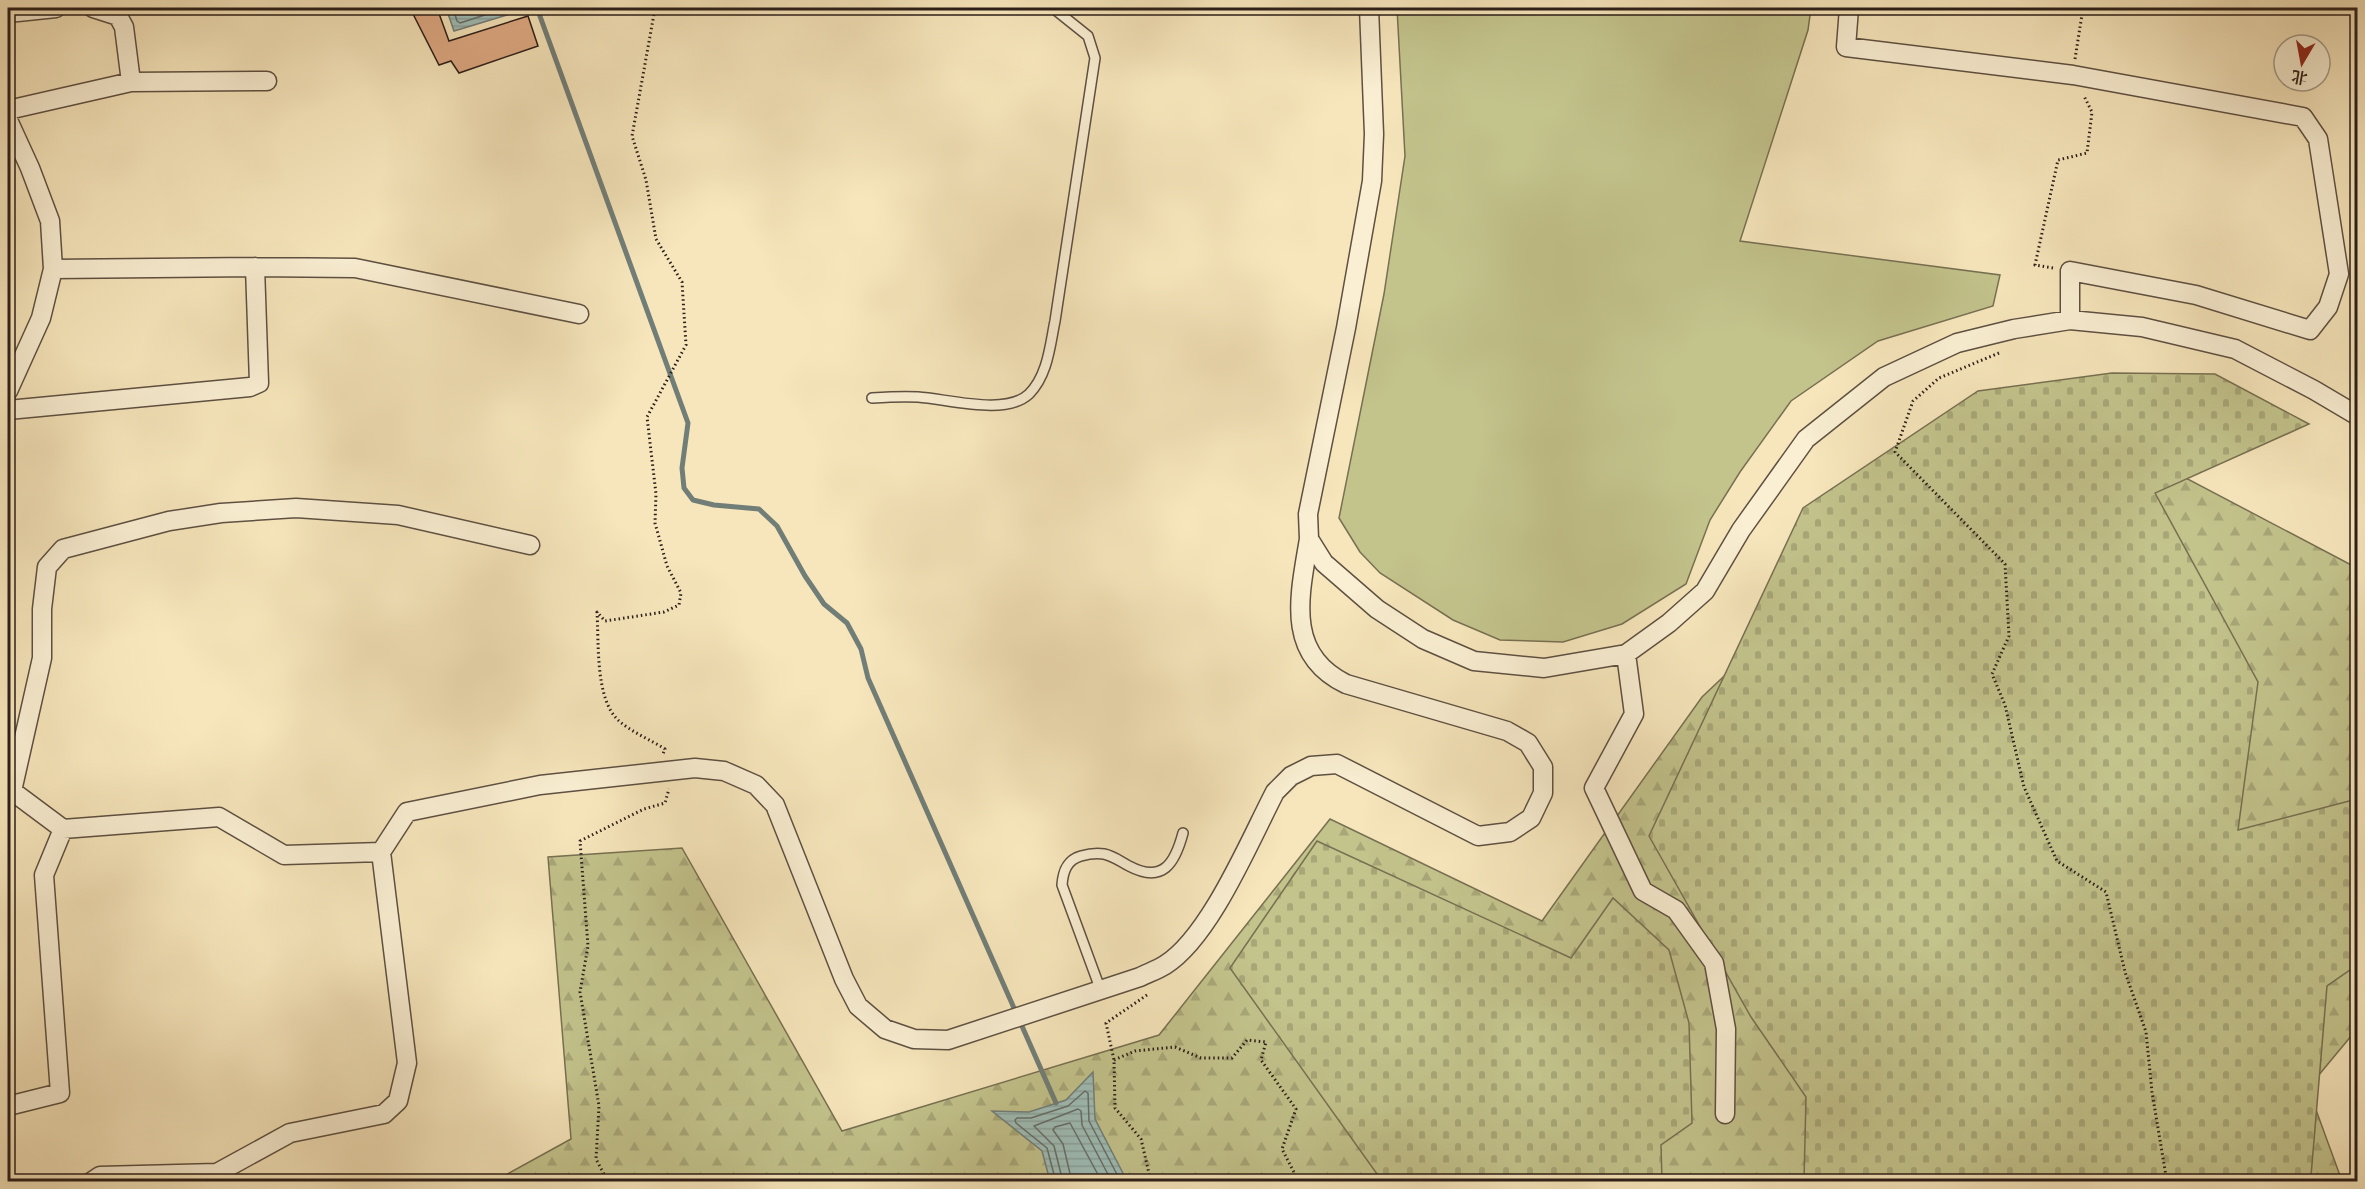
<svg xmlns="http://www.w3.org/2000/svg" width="2365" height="1189" viewBox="0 0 2365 1189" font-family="'IM FELL English','Noto Serif SC',serif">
<defs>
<pattern id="forest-firs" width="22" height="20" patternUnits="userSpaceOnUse" patternTransform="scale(1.5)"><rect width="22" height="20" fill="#c3c38c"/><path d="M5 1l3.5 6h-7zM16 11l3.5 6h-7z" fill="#a8a778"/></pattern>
<pattern id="cemetery-stones" width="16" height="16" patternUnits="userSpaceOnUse" patternTransform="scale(1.5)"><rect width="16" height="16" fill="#c3c38c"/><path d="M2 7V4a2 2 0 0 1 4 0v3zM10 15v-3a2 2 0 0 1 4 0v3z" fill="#a8a778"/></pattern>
<pattern id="water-rules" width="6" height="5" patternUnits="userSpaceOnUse" patternTransform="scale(1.5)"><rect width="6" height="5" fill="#9fbeb8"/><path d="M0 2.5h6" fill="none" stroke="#89a39e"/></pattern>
</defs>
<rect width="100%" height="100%" fill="#f7e6bc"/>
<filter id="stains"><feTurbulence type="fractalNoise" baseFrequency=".00333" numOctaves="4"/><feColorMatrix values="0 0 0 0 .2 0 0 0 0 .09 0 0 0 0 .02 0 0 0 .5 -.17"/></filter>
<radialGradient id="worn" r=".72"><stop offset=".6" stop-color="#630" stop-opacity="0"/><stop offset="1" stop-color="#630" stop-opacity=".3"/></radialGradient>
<path fill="url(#forest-firs)" stroke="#777052" stroke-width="1.5" d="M2024,393l333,175v461l-49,59 34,93 -1849,1 78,-43 -23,-282 134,-9 160,283 317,-96 171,-216 212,102 160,-224z"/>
<path fill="url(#cemetery-stones)" stroke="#777052" stroke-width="1.5" d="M2112,373l103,1 94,50 -154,69 103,189 -20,148 119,-31v166l-30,21 -16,190 2,5h-509l2,-84 -55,-80 -102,-181 154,-328 175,-117z
M1317,841l254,117 42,-60 56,52 20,73 3,100 -31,22 1,36h-280l-152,-213z"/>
<path fill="#c3c38c" stroke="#777052" stroke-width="1.5" d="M1397,8h414l-3,22 -68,211 260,34 -7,31 -115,35 -87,60 -51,71 -30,48 -24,64 -64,40 -59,18 -63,-2 -47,-20 -73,-47 -20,-21 -21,-34 45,-224 21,-138z"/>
<path fill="url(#water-rules)" stroke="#717e78" stroke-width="1.5" d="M446,8h58l3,7 -53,16z
M1093,1072l2,47 32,62h-77l-8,-30 -50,-40 37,1 37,-12z"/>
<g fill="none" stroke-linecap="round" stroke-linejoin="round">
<path stroke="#656e68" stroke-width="1.5" d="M453,8l4,13 3,2 37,-12 2,-3
M1056,1182l-9,-34 -31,-25 -1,-3 2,-2h14l37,-12 17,-15 3,2 1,28 32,61
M1063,1182l-9,-36 -20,-20 44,-17 3,2 1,14 30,57
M1072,1182l-9,-38 -10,-14 2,-3 15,-4 32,59"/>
<path stroke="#717e78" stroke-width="5" d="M537,8l151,415 -6,45 2,20 9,12 21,5 45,4 18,17 28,50 19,28 23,19 14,26 7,29 188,425"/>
</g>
<path fill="#e0ab85" stroke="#2b1e19" stroke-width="1.5" d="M410,8h27l12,33 79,-25 10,30 -79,27 -8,-12 -12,4z"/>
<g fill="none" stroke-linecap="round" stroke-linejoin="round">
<defs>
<path id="lane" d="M872,398c15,-1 31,-2 46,-1 30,2 88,19 111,-3 19,-19 21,-49 26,-73l40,-263 -7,-22 -35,-28
M1101,991l-39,-106c1,-14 5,-25 19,-29 7,-2 16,-3 23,-2 10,2 17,8 25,12 34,18 46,-3 54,-33"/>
<path id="street" d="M93,8l25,8 6,11 7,55
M1369,8l5,126 -2,47 -26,147 -38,186 1,25 15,24 53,46 46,30 51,22 70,7 82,-14 43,-31 36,-32 36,-61 65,-91 78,-62 73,-34 57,-14 56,-9 72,7 93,22 79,41 44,26
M1849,8l-3,39 227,28 230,42 15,22 21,135 -11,33 -18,23 -114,-35 -126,-24v49
M8,13l48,-5
M8,110l123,-28 136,-1
M8,120l22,48 20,53 3,48 -12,49 -33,73
M53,269l202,-2 100,1 224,46
M8,410l242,-23 9,-4 -4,-116
M1626,654l8,60 -40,74 49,103 33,19 38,53 12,66 -1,85
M63,829l156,-12 65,38 97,-3
M8,1106l52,-13 -16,-218 19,-46 -51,-38 30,-133v-49l5,-42 16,-18 106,-28 52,-8 75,-5 102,7 132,30
M217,1173l73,-40 94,-19 14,-13 9,-38 -26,-211 26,-40 133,-27 155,-17 29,3 32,14 19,20 69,174 14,27 27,23 29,10 34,1 192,-63c8,-4 17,-7 25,-12 45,-28 85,-125 110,-173l16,-16 20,-10 26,-2 141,72 32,-4 21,-14 12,-25v-26l-15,-24 -21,-12 -161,-47c-62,-30 -46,-90 -37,-145
M91,1182l9,-6 117,-3 -6,9"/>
</defs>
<use href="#lane" stroke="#5e5042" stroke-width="12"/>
<use href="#street" stroke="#5e5042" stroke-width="21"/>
<path stroke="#2b1e19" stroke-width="3" stroke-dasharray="1.5 3" stroke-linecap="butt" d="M648,8l6,6 -22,122 14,44 10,59 26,43 4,63 -39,72 9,77 -1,29 12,43 14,27 -2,12 -15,7 -59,9 -8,-9c2,31 -2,86 21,108 13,12 33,20 47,29l-2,5
M2075,59l8,-51
M2053,268l-18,-3 23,-105 29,-7 5,-41 -8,-16
M1999,353l-60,25 -26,23 -18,51 110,112 4,72 -17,38 13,31 19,82 33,74 49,31 19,80 21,60 6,60 15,90
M1147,995l-41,28 8,37 1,48 26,31 10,43
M1114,1060l21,-9 40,-4 26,11h31l15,-18 19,2 -5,18 35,49 -14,40 17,33
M608,1182l-12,-23 3,-53 -19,-114 8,-46 -8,-105 64,-32 21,-6 4,-14"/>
<use href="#lane" stroke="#faefd3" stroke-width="9"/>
<use href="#street" stroke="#faefd3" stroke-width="18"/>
</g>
<rect width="2365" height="1189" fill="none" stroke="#f7e6bc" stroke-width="30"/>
<rect x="9" y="9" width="2347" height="1171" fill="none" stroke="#2b1e19" stroke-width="3"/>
<rect x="15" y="15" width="2335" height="1159" fill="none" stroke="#2b1e19" stroke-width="1.5"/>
<g transform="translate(2302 63) rotate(190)"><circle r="28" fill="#faefd3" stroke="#a79b89" stroke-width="1.5"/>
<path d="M0-4.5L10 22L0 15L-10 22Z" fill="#8f2418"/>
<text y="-9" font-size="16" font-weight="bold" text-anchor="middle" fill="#2b1e19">北</text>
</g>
<rect width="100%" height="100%" filter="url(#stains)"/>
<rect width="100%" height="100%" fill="url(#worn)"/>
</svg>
